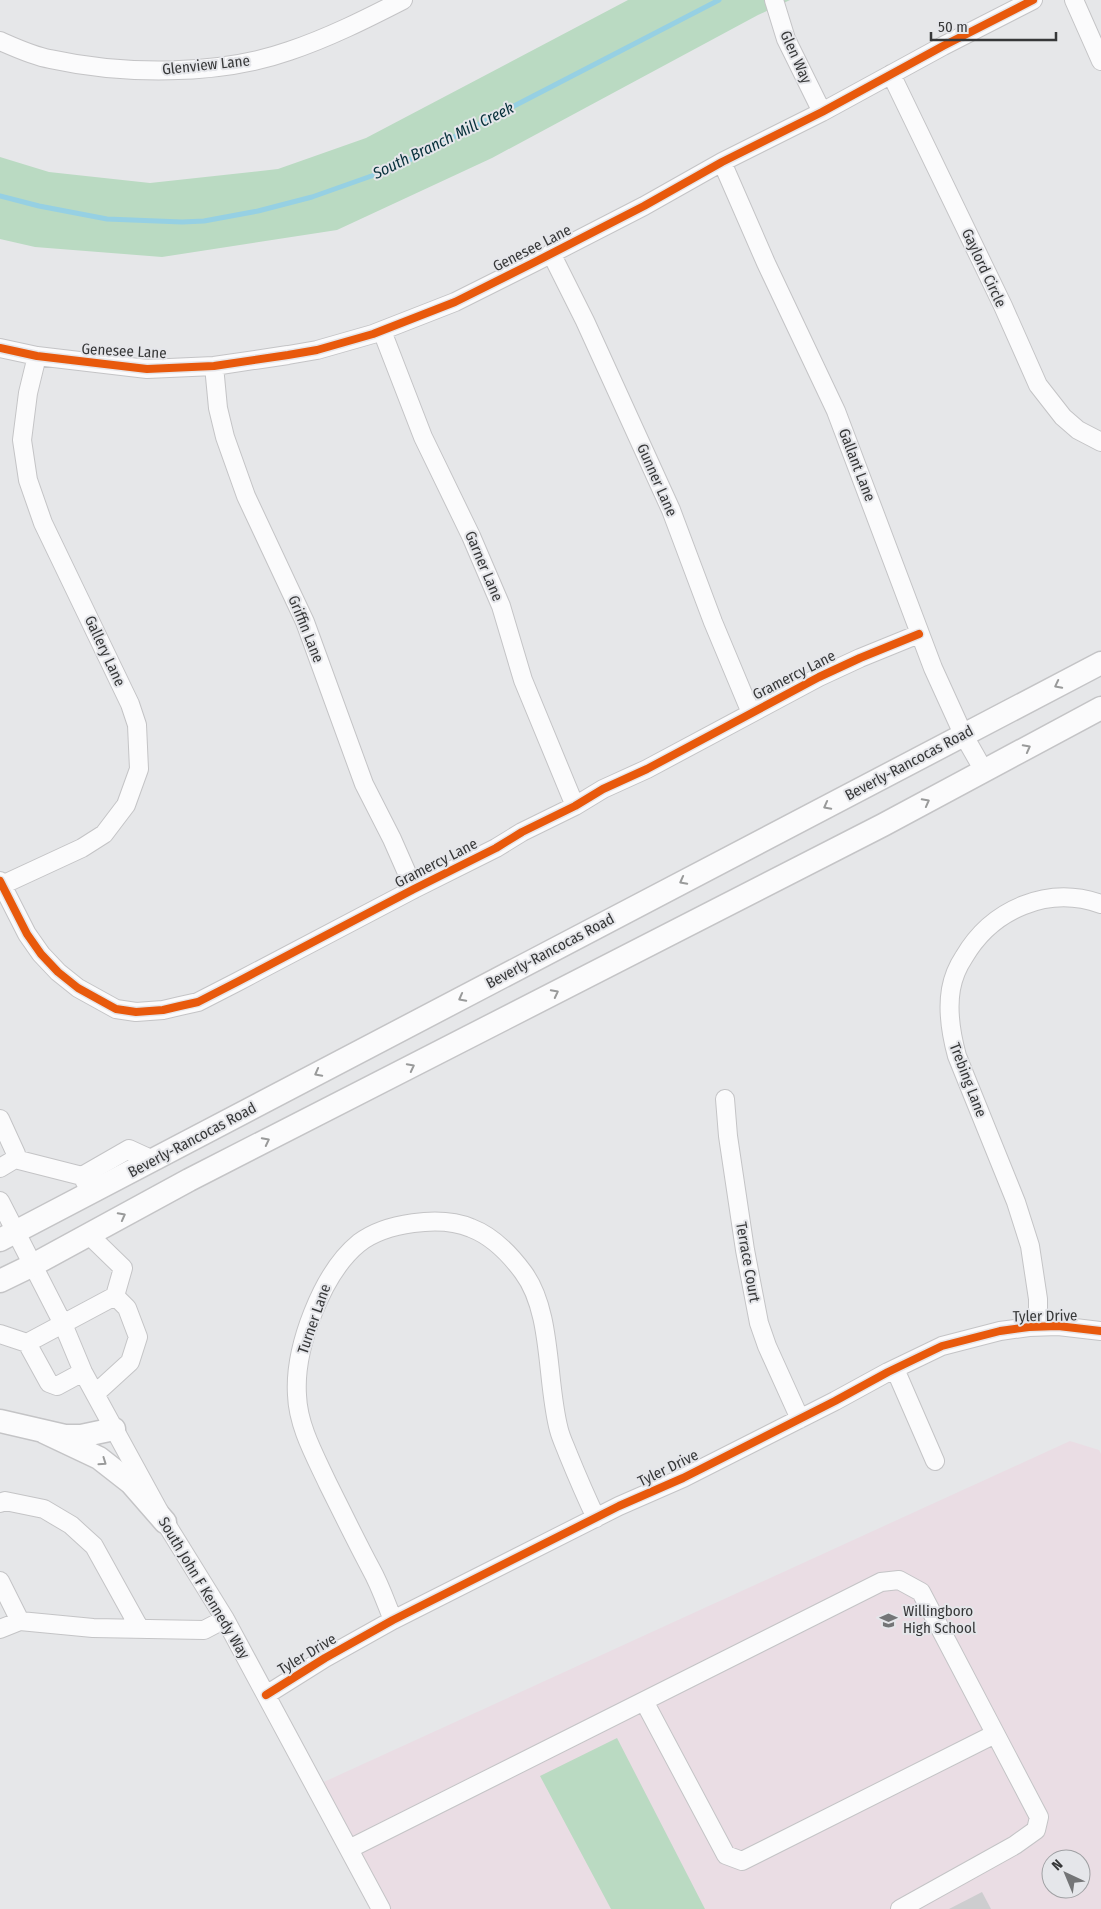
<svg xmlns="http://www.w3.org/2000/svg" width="1101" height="1909" viewBox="0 0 1101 1909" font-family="'Fira Sans Condensed',sans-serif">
<rect width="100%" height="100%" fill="#e6e7e9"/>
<path fill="#eadde4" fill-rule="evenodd" d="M1070,1441l29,9 2,4v455h-720l-66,-123zM1051,1859h30v30h-30z"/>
<path fill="#badac2" d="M628,0h162l-32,15 -266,143 -155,72 -175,27 -127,-10 -35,-8v-82l49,15 101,11 128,-14 88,-31z
M617,1738l88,171h-94l-71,-133z"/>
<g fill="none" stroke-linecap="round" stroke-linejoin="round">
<path stroke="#96d0e3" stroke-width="5" d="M0,196l39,10 68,13 75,3 22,-1 54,-10 54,-14 82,-29 325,-168"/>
</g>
<path fill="#cdcdcf" d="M982,1892l9,17h-42z"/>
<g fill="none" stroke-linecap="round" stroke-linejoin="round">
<defs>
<path id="minor" d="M774,0l12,39 36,73
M1074,0l27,61
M0,41c16,7 33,15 50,18 73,16 168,17 239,-8 39,-13 77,-32 114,-51
M891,74l112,232 35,79 25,32 15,13 23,12
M722,162l44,101 70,148 97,257 30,66 21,37
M551,253l34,68 86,189 42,112 38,91
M382,331l41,106 48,99 30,70 22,74 52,126
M0,348l37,8 110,13 67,-3 74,-11 29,-5 56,-16 82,-32 80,-40 109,-56 78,-44 100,-50 121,-66 90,-46
M214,366l4,42 7,29 21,59 59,126 59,162 28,55 22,50
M0,881l27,53 14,20 17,18 20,16 38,21 20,3 27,-2 17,-4 18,-4 39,-20 177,-93 82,-41 26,-16 53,-26 28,-17 44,-20 172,-92 41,-19 59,-24
M2,885l80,-37 22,-14 22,-29 13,-36 -2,-44 -7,-21 -87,-181 -15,-43 -6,-40 6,-47 9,-37
M725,1099l3,37 17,114 14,73 8,23 33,73
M0,1119l16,35 -1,5 -15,9
M15,1159l67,17 9,17
M82,1176l47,-27 24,11
M0,1201l63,123 20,48 82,150 60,97 156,290
M88,1234l35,34 -8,28
M1038,1327v-28l-8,-53 -14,-44 -59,-146c-6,-22 -10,-44 -6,-67 2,-11 7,-23 13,-32 28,-48 84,-72 137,-53
M0,1334l27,9
M895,1369l40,92
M83,1372l-26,14 -8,-3 -22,-40 88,-47 12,12 11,29 -8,25 -35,32
M0,1503l5,-2 39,8 27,16 23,21 46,83
M0,1581l20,40
M393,1620c-7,-17 -13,-35 -22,-51 -15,-28 -29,-57 -43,-85 -13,-28 -30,-58 -31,-89 -3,-47 25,-122 62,-152 26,-20 81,-28 112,-15 21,8 38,25 52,44 30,40 23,110 36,158 2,8 6,16 9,24 9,22 18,43 28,64
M0,1629l20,-8 73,7 111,2 21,-11
M266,1695l59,-37 68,-38 226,-114 64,-28 152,-77 53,-29 54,-26 58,-15 29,-4 29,-1 43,5
M644,1701l82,154 16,6 253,-127
M349,1849l532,-267 18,-2 22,12 118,225 -3,13 -21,15 -115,64"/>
<path id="major" d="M0,1240l1101,-577
M0,1281l33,-16 156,-85 694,-355 218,-117
M0,1421l65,15h16l33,-7
M44,1432l55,26 32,25 34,39"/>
</defs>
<use href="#minor" stroke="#c4c4c6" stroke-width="20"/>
<use href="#major" stroke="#c4c4c6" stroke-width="25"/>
<use href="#minor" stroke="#fbfbfc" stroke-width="18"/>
<use href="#major" stroke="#fbfbfc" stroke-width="22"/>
<defs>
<path id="cycleway" d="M0,348l37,8 110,13 67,-3 74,-11 29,-5 56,-16 82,-32 80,-40 109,-56 78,-44 100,-50 121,-66 90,-46
M0,881l27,53 14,20 17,18 20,16 38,21 20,3 27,-2 17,-4 18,-4 39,-20 177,-93 82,-41 26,-16 53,-26 28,-17 44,-20 172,-92 41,-19 59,-24
M266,1695l59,-37 68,-38 226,-114 64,-28 152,-77 53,-29 54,-26 58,-15 29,-4 29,-1 43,5"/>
</defs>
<use href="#cycleway" stroke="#e5e6ea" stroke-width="11"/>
<use href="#cycleway" stroke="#e8590c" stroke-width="8"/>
</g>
<defs><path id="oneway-chevron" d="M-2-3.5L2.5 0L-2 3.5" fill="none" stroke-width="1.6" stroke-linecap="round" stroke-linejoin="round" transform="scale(1.25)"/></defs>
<g stroke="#999a9a">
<use href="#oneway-chevron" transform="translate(1058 685) rotate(153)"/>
<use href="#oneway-chevron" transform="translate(1027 748) rotate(-28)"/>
<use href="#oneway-chevron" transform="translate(926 802) rotate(-28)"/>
<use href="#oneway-chevron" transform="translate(827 806) rotate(152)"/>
<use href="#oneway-chevron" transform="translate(683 881) rotate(152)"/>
<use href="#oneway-chevron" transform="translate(555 993) rotate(-27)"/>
<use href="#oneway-chevron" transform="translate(462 998) rotate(152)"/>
<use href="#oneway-chevron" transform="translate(411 1067) rotate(-27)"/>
<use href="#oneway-chevron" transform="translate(318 1073) rotate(152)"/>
<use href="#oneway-chevron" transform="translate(266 1141) rotate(-27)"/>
<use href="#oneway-chevron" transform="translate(122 1216) rotate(-28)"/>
<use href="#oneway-chevron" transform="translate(103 1462) rotate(35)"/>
</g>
<defs>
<symbol id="school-bare" viewBox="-9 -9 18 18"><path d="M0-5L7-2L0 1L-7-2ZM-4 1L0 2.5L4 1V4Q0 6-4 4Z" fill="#747577" stroke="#e5e6ea" stroke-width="2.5" paint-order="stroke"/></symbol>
</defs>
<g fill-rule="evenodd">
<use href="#school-bare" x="876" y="1608" width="25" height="25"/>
</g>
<g text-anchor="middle" stroke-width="4" stroke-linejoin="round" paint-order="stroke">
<g font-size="15" fill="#373839" stroke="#e5e6ea">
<text transform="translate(796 57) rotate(66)" y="5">Glen Way</text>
<text transform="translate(206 65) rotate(-6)" y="5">Glenview Lane</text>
<text transform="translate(532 248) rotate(-27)" y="5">Genesee Lane</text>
<text transform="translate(984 268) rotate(65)" y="5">Gaylord Circle</text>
<text transform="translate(124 351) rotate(3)" y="5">Genesee Lane</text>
<text transform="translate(857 465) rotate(69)" y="5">Gallant Lane</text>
<text transform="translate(657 480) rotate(66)" y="5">Gunner Lane</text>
<text transform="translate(484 566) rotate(67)" y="5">Garner Lane</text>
<text transform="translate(306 629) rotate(68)" y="5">Griffin Lane</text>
<text transform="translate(105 651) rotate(65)" y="5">Gallery Lane</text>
<text transform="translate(794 675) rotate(-27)" y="5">Gramercy Lane</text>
<text transform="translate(909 763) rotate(-28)" y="5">Beverly-Rancocas Road</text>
<text transform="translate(436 863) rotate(-27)" y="5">Gramercy Lane</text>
<text transform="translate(550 951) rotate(-28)" y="5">Beverly-Rancocas Road</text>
<text transform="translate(968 1080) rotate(69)" y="5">Trebing Lane</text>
<text transform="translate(192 1140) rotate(-28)" y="5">Beverly-Rancocas Road</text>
<text transform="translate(748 1262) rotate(80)" y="5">Terrace Court</text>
<text transform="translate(1045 1316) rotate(-1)" y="5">Tyler Drive</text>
<text transform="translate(314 1319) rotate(-71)" y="5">Turner Lane</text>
<text transform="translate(668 1468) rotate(-26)" y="5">Tyler Drive</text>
<text transform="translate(204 1588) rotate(59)" y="5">South John F Kennedy Way</text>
<text transform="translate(307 1654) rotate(-31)" y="5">Tyler Drive</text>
</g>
<g font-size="15" fill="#373839" stroke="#e5e6ea" text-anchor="start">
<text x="903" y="1616">Willingboro<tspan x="903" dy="17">High School</tspan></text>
</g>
<g font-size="16" font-style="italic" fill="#07303b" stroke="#e5e6ea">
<text transform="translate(443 140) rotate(-26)" y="6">South Branch Mill Creek</text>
</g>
</g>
<g transform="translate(1066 1874) rotate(316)"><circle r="24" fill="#e5e6ea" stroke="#9fa0a3"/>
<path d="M0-4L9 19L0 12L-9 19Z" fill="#747577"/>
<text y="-8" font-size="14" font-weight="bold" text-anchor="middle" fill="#373839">N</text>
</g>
<path d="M931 32v8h125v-8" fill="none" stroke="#373839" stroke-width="2.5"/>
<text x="938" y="32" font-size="15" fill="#373839" stroke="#e5e6ea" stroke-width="4" paint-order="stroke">50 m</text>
</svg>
